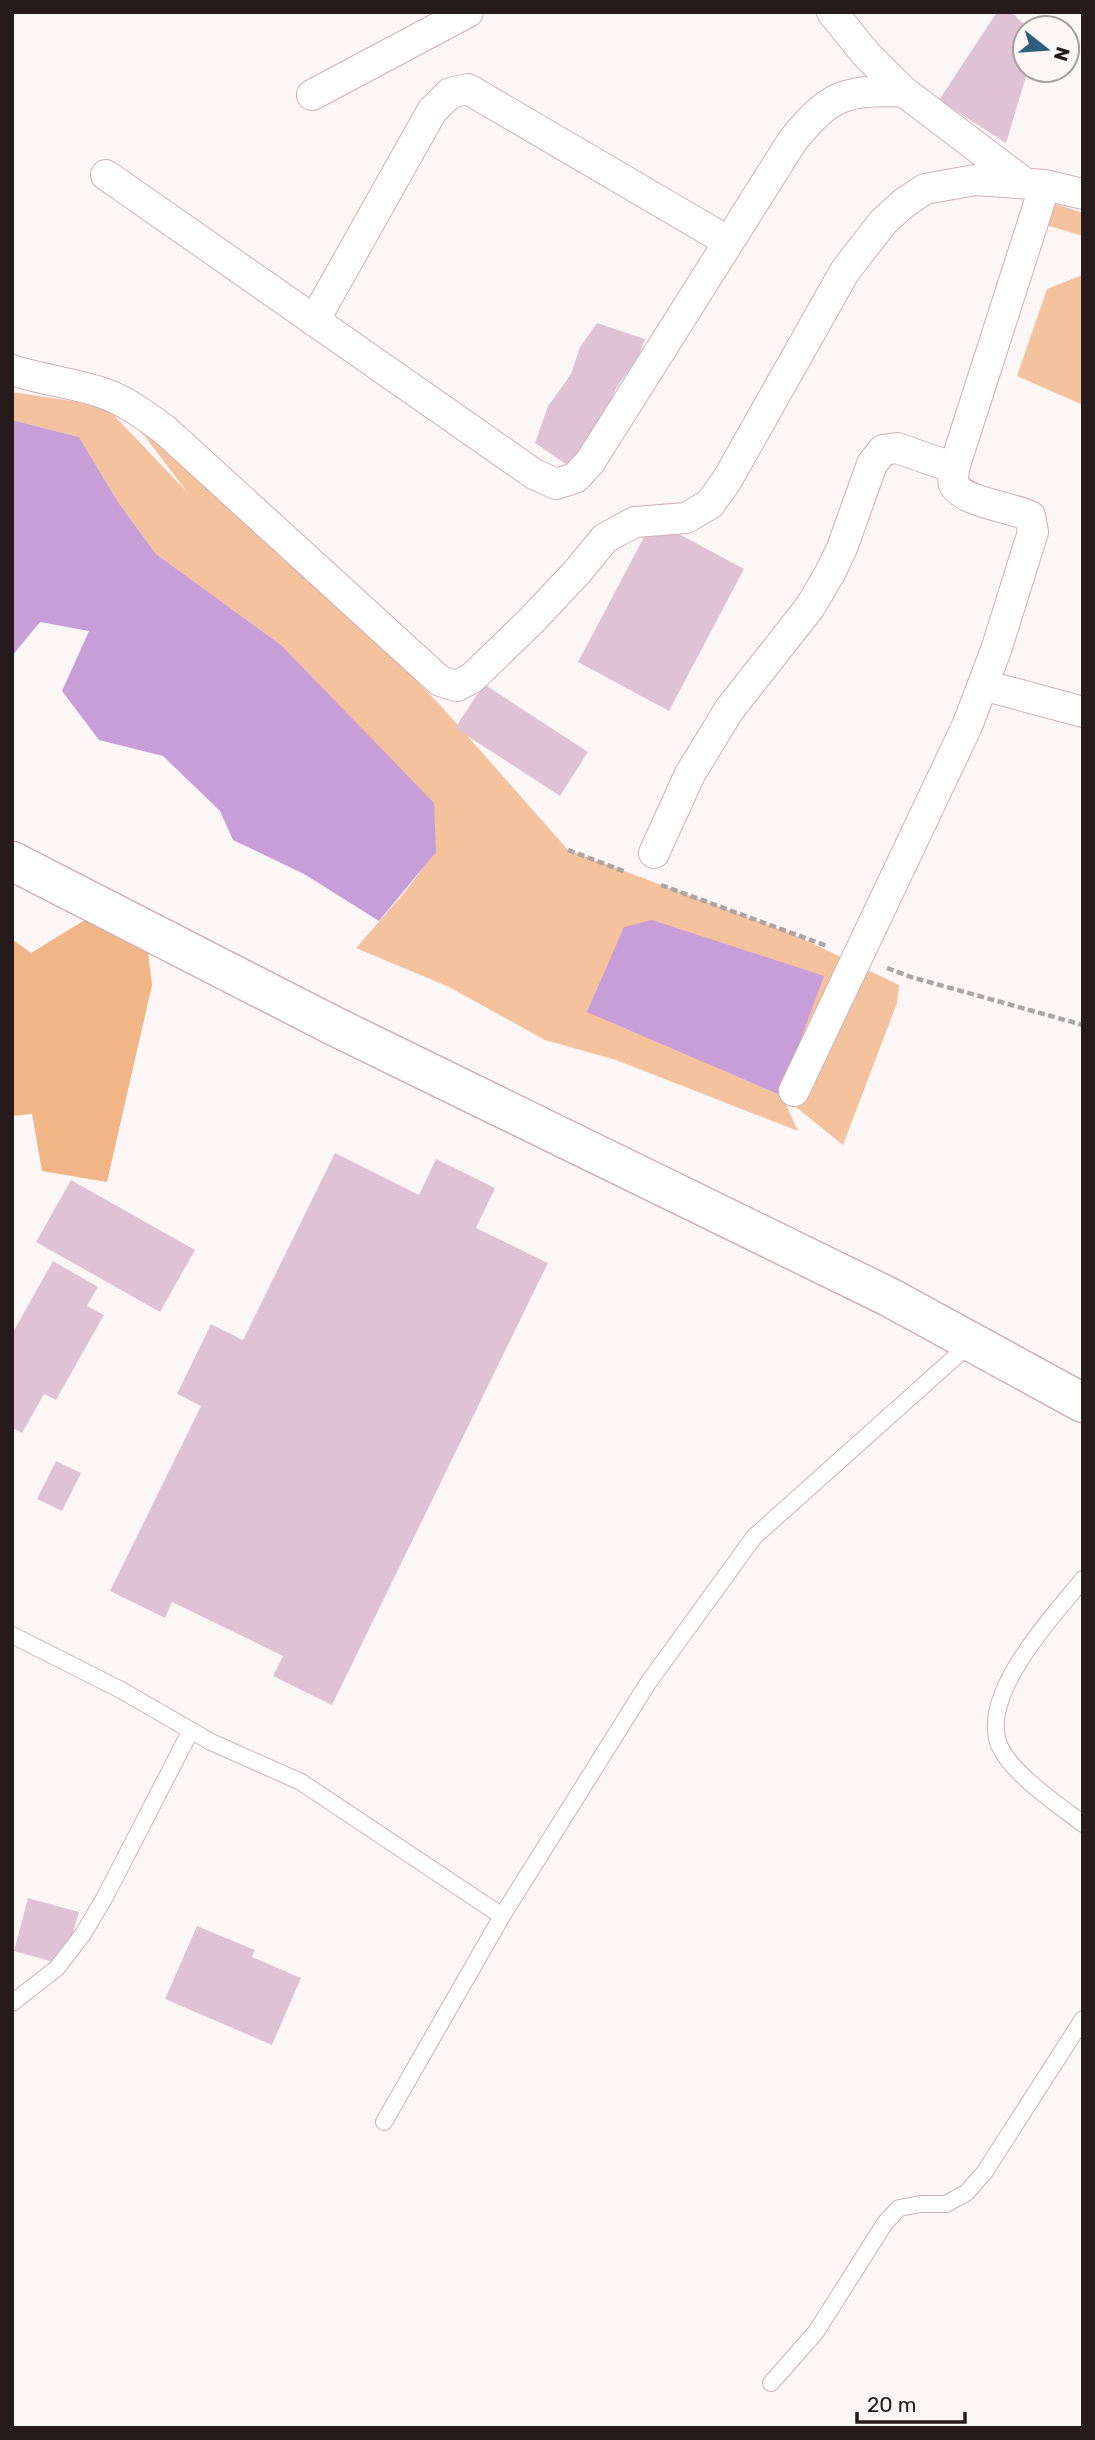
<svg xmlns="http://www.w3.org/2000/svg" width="1095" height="2440" viewBox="0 0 1095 2440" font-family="Rubik,sans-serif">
<rect width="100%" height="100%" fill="#fdf6f7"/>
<path fill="#f4c29c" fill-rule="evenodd" d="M1037,198l46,15v23l-54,-16z
M1082,275h1v130l-66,-29 30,-87z
M12,392l93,14 82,86 -50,-66 93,84 79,61 132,135 127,144 225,84 106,51 -2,18 -54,142 -61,-49 16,35 -182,-71 -71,-20 -96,-53 -93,-39 49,-56 30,-40 -154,-207 -125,-91 -38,-52 -39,-65 -67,-17zM624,927l156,168 -95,-42z"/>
<path fill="#f2b585" d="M106,907l41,38 5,40 -45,197 -65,-11 -10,-57 -20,2v-177l19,14z"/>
<path fill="#c89ed9" d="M12,420l67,17 39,65 38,52 125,91 153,158 2,49 -57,69 -75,-47 -71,-34 -13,-29 -57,-55 -64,-16 -37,-49 27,-60 -49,-9 -28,34z
M652,920l172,56 -44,119 -193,-83 37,-85z"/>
<path fill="#dfc3d4" d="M997,12h14l17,16h-3v42h3l-22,73 -67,-43z
M597,323l48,16 -6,16 -24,35 -16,47 -18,33 -14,-5 -32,-22 13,-37 23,-32 9,-27z
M653,520l91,49 -75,142 -91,-49z
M484,684l104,68 -28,44 -105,-68z
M335,1153l84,42 17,-36 59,29 -19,40 72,35 -216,442 -59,-29 10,-20 -111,-54 -7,16 -55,-27 91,-185 -24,-12 34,-70 32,16z
M71,1180l124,70 -35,62 -124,-70z
M53,1261l45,26 -11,19 17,9 -48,85 -12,-6 -22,39 -10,-5v-94z
M56,1461l25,12 -19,38 -25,-12z
M28,1898l51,14 -15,53 -50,-14z
M197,1926l58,24 -3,7 49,21 -29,67 -107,-46z"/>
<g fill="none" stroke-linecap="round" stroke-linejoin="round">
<defs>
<path id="lane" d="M1083,1579c-30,38 -106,117 -83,168 14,29 58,57 83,77
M12,1635l109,55 90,52 90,40 201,134
M12,2003l45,-35 26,-34 22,-37 86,-167
M384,2122l118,-206 146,-233 106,-146 218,-195
M771,2383l45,-51 69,-109 14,-15 22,-4h25l20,-11 18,-20 99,-154"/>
<path id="street" d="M832,12l33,41 38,38 120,91
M312,95l156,-83
M106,175l428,299 22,10 19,-6 15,-16 203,-322c38,-46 50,-49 110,-49
M314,321l118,-210 18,-18 18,-4 261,153
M12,370c30,10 62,13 91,23 23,8 43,23 62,37l275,251 17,5 15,-8 60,-58 46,-49 27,-33 30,-16 51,-4 24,-14 17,-24 118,-209 38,-49 21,-19 21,-14 50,-9 70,5 38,9
M983,685l100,27
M654,853l36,-79 39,-64 81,-103 20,-34 12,-25 30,-84 11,-14 14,-2 57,20
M794,1091l173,-365 29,-76 37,-118 -3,-16c-17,-8 -70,-15 -76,-32 -2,-4 0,-11 0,-16l91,-283"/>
<path id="secondary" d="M12,861l320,164 557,272 194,106"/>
</defs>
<use href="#lane" stroke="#d0afb4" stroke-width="18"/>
<use href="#street" stroke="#d0afb4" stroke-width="32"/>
<use href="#secondary" stroke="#d0afb4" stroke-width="41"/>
<path stroke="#ada4a6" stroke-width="4.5" stroke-dasharray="7 3.5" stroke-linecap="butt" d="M568,850l58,22
M661,885l166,61
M887,968l24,9 172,48"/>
<use href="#lane" stroke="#fff" stroke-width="16"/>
<use href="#street" stroke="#fff" stroke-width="30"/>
<use href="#secondary" stroke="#fff" stroke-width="38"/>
</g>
<rect width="1095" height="2440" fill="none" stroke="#261a1c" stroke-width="28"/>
<g transform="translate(1046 49) rotate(107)"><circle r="33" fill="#fdf6f7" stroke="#a79e9f" stroke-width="2"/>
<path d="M0-5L12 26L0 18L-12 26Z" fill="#2e5e7d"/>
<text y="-10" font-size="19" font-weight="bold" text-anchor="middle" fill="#261a1c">N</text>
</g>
<path d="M857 2412v10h108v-10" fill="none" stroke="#261a1c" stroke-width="3.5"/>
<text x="867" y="2412" font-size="21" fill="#261a1c" stroke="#fdf6f7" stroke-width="5" paint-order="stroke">20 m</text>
</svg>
